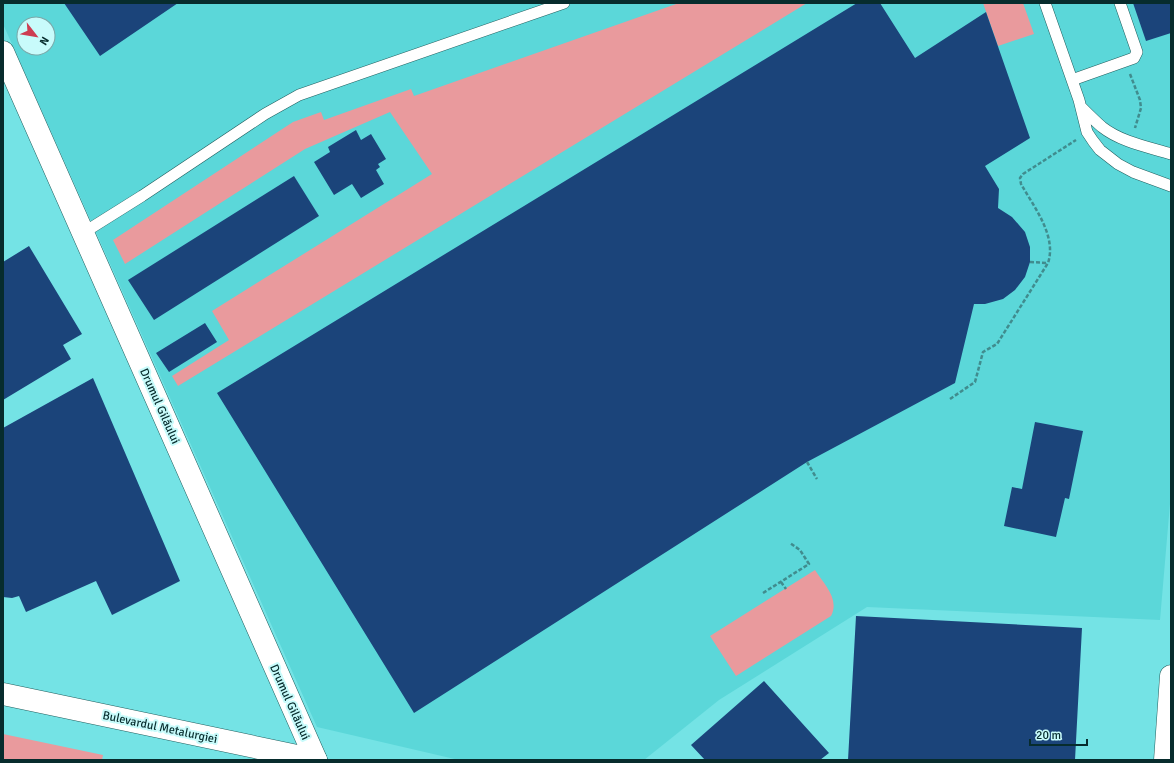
<svg xmlns="http://www.w3.org/2000/svg" width="1174" height="763" viewBox="0 0 1174 763" font-family="Signika,sans-serif">
<rect width="100%" height="100%" fill="#74e3e5"/>
<path fill="#5bd7d9" fill-rule="evenodd" d="M3,3h1168v489l-11,128 -293,-13 -148,93 -75,60h-185l-142,-33 -314,-703zM24,24h24v24h-24z"/>
<path fill="#e99a9d" d="M679,3h128l-629,383 -6,-10 57,-36 -17,-29 220,-137 -42,-62 -85,37 -180,115 -12,-24 180,-118 28,-10 3,8 87,-31 3,7z
M983,3h40l11,31 -36,12z
M815,570c9,14 25,29 16,46l-95,60 -26,-40z
M3,734l100,21 -1,5h-99z"/>
<path fill="#1b447a" d="M64,3h114l-78,53z
M857,3h23l35,55 71,-46 44,126 -45,28 14,23 -1,19 14,9 13,15 5,15v15l-5,15 -10,13 -12,9 -18,5h-11l-19,79 -148,79 -393,251 -197,-320z
M1133,3h38v30l-25,8z
M356,130l5,10 10,-6 15,25 -8,5 2,3 -4,3 8,14 -23,14 -9,-14 -18,11 -20,-33 16,-10 -2,-5z
M294,176l25,40 -165,104 -26,-40z
M29,246l53,88 -19,11 8,14 -68,41v-138z
M205,323l12,19 -48,30 -13,-19z
M93,378l87,203 -68,34 -16,-34 -70,31 -7,-16 -7,2 -9,-1v-169z
M1035,422l48,9 -14,68 -4,-1 -9,39 -52,-11 8,-39 10,2z
M856,616l226,12 -7,132h-227z
M764,681l65,72 -9,7h-115l-14,-15z"/>
<g fill="none" stroke-linecap="round" stroke-linejoin="round">
<defs>
<path id="lane" d="M1045,3l34,97 8,32 6,9 7,9 18,14 15,8 38,14
M1072,80l62,-22 3,-6 -17,-49
M1082,108c6,6 13,13 20,19 19,15 46,20 69,27
M83,233l59,-37 123,-82 34,-19 265,-92"/>
<path id="street" d="M3,52l313,708"/>
<path id="secondary" d="M3,694l313,66
M1165,760l6,-84"/>
</defs>
<use href="#lane" stroke="#225f5f" stroke-width="12"/>
<use href="#street" stroke="#225f5f" stroke-width="23"/>
<use href="#secondary" stroke="#225f5f" stroke-width="23"/>
<path stroke="#408c8e" stroke-width="2.5" stroke-dasharray="4 2" stroke-linecap="butt" d="M1130,74l10,26 1,8 -6,20
M1030,262l18,1
M950,399l25,-17 8,-30 14,-8 51,-81c9,-27 -14,-56 -27,-79l-1,-6 3,-4 53,-34
M807,462l10,17
M781,582l5,7
M763,593l46,-29 -9,-14 -10,-7"/>
<use href="#lane" stroke="#fff" stroke-width="11"/>
<use href="#street" stroke="#fff" stroke-width="22"/>
<use href="#secondary" stroke="#fff" stroke-width="22"/>
</g>
<g text-anchor="middle" stroke-width="4" stroke-linejoin="round" paint-order="stroke">
<g font-size="12" fill="#072c2d" stroke="#c8fbfb">
<text transform="translate(160 406) rotate(66)" y="4">Drumul Gilăului</text>
<text transform="translate(290 702) rotate(66)" y="4">Drumul Gilăului</text>
<text transform="translate(160 727) rotate(12)" y="4">Bulevardul Metalurgiei</text>
</g>
</g>
<rect width="1174" height="763" fill="none" stroke="#072c2d" stroke-width="8"/>
<g transform="translate(36 36) rotate(121)"><circle r="19" fill="#c8fbfb" stroke="#7ba8a9"/>
<path d="M0-3L7 15L0 10L-7 15Z" fill="#cd3d52"/>
<text y="-6" font-size="11" font-weight="bold" text-anchor="middle" fill="#072c2d">N</text>
</g>
<path d="M1030 739v6h57v-6" fill="none" stroke="#072c2d" stroke-width="2"/>
<text x="1036" y="739" font-size="12" fill="#072c2d" stroke="#c8fbfb" stroke-width="3" paint-order="stroke">20 m</text>
</svg>
